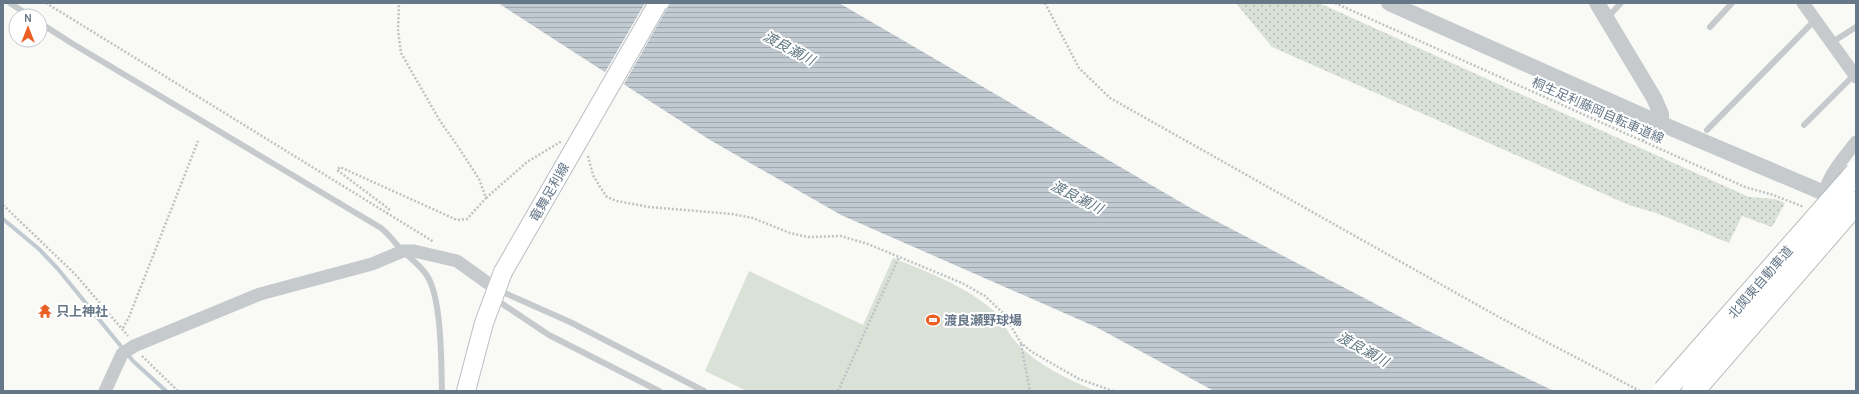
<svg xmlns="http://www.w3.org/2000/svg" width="1859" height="394" viewBox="0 0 1859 394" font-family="Karla,'Noto Sans JP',sans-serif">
<defs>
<pattern id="grass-dots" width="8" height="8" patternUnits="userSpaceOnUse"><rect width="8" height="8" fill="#dae1d7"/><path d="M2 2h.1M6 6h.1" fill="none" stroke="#b5bbb4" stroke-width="1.8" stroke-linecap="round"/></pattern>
<pattern id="water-rules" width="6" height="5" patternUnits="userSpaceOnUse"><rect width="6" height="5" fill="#c1cad0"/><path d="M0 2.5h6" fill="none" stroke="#a1a9af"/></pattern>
</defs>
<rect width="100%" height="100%" fill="#f9f9f6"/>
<path fill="url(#grass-dots)" d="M1236,3h83l430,194 26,2 10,4 -13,24 -30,-11 -13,27 -73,-30 -27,-8 -357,-158z"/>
<path fill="#dae1d7" d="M893,258c35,14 73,28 102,54 8,7 12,20 19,28 21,24 54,40 83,51h-350l-42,-20 44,-100 114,54z"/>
<path fill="url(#water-rules)" d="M498,3h341l350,204 231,120 134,64h-340l-118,-64 -255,-112 -131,-75z"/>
<path fill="#f9f9f6" d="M645,3h25l-47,83 -19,-12z"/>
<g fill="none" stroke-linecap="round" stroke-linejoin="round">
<path stroke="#c1cad0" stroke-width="4" d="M3,219l36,30 19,20 75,92 33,30"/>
<defs>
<path id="secondary" d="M466,391l18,-68 19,-51"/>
</defs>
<use href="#secondary" stroke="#babfc4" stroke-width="20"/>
<path stroke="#bfc2c4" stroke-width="2.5" stroke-dasharray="2 2" stroke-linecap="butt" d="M46,3l388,239
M1045,3l34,65 31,30 387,218 143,75
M1335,3l410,184 28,8 31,12
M1643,141l4,-10
M588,156l5,19 7,12 7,10 10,4 32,6 83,7 21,4 37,15 18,4 33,-1 27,8 94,39 23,13 18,17 18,30 11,9 47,27 34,12
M486,198l41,-36 35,-21
M3,205l72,69 53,62
M387,214l2,-5 -52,-39 3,-3 117,53 10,-1 19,-21 -7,-19 -20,-31 -19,-27 -39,-68 -3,-23 1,-27
M123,328l6,-11 69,-176
M1021,344l9,47
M142,356l36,35
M838,391l61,-134"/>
<path stroke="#c6cacd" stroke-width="6" d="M10,3l20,13
M1607,18l14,-15
M40,23l33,21 308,184c10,8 14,16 23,24 9,9 20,16 25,27 13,27 12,82 13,112
M1710,27l22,-24
M1831,43l25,-16
M1804,125l50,-50
M1707,130l107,-109
M498,290l72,32 134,69
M499,297l2,6 48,32 110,56"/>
<path stroke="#c6cacd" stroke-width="13" d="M1803,3l53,74
M1824,193c6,-20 19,-34 32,-51
M105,391l17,-37 12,-8 126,-52 112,-30 31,-13h11l43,10 39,28"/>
<path stroke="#c6cacd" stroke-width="16" d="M1389,3l261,116 193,82
M1597,3l57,95 7,16v10"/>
<use href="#secondary" stroke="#fff" stroke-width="18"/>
<defs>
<path id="secondary-bridge" d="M503,272l155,-269"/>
<path id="motorway-bridge" d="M1664,391l192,-218
M1693,391l163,-188"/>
</defs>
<use href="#secondary-bridge" stroke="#babfc4" stroke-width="20" stroke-linecap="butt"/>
<use href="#motorway-bridge" stroke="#b8bcbf" stroke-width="24" stroke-linecap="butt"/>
<use href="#secondary-bridge" stroke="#fff" stroke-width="18"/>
<use href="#motorway-bridge" stroke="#fff" stroke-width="22"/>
</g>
<defs>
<symbol id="temple-bare" viewBox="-9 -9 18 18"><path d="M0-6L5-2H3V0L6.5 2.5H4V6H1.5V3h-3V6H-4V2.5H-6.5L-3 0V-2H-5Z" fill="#eb5e24" stroke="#fff" stroke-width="2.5" paint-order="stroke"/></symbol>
<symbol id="stadium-bare" viewBox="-9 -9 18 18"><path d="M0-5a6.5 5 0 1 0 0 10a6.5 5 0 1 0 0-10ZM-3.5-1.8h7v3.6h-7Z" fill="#eb5e24" stroke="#fff" stroke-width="2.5" paint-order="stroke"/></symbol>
</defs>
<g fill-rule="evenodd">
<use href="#temple-bare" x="35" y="301" width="20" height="20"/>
<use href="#stadium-bare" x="923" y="310" width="20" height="20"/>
</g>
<g text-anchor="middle" stroke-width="4" stroke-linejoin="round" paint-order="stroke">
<g font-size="13" fill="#678" stroke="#fff">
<text transform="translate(1598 110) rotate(24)" y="5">桐生足利藤岡自転車道線</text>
<text transform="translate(549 192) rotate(-60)" y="5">竜舞足利線</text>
<text transform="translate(1760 282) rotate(-49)" y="5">北関東自動車道</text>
</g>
<g font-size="13" font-weight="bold" fill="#678" stroke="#fff" text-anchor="start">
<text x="56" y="316">只上神社</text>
<text x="944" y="325">渡良瀬野球場</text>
</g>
<g font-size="14" font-style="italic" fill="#637983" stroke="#fff">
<text transform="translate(789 48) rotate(28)" y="5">渡良瀬川</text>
<text transform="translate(1077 197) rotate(27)" y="5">渡良瀬川</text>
<text transform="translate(1363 349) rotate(29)" y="5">渡良瀬川</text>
</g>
</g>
<rect width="1859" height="394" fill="none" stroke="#667788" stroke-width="8"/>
<g transform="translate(28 28)"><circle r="19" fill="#ffffff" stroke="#c2c9cf"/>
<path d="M0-3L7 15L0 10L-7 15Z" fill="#eb5e24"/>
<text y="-6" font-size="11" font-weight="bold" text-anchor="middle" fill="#667788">N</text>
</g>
</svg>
